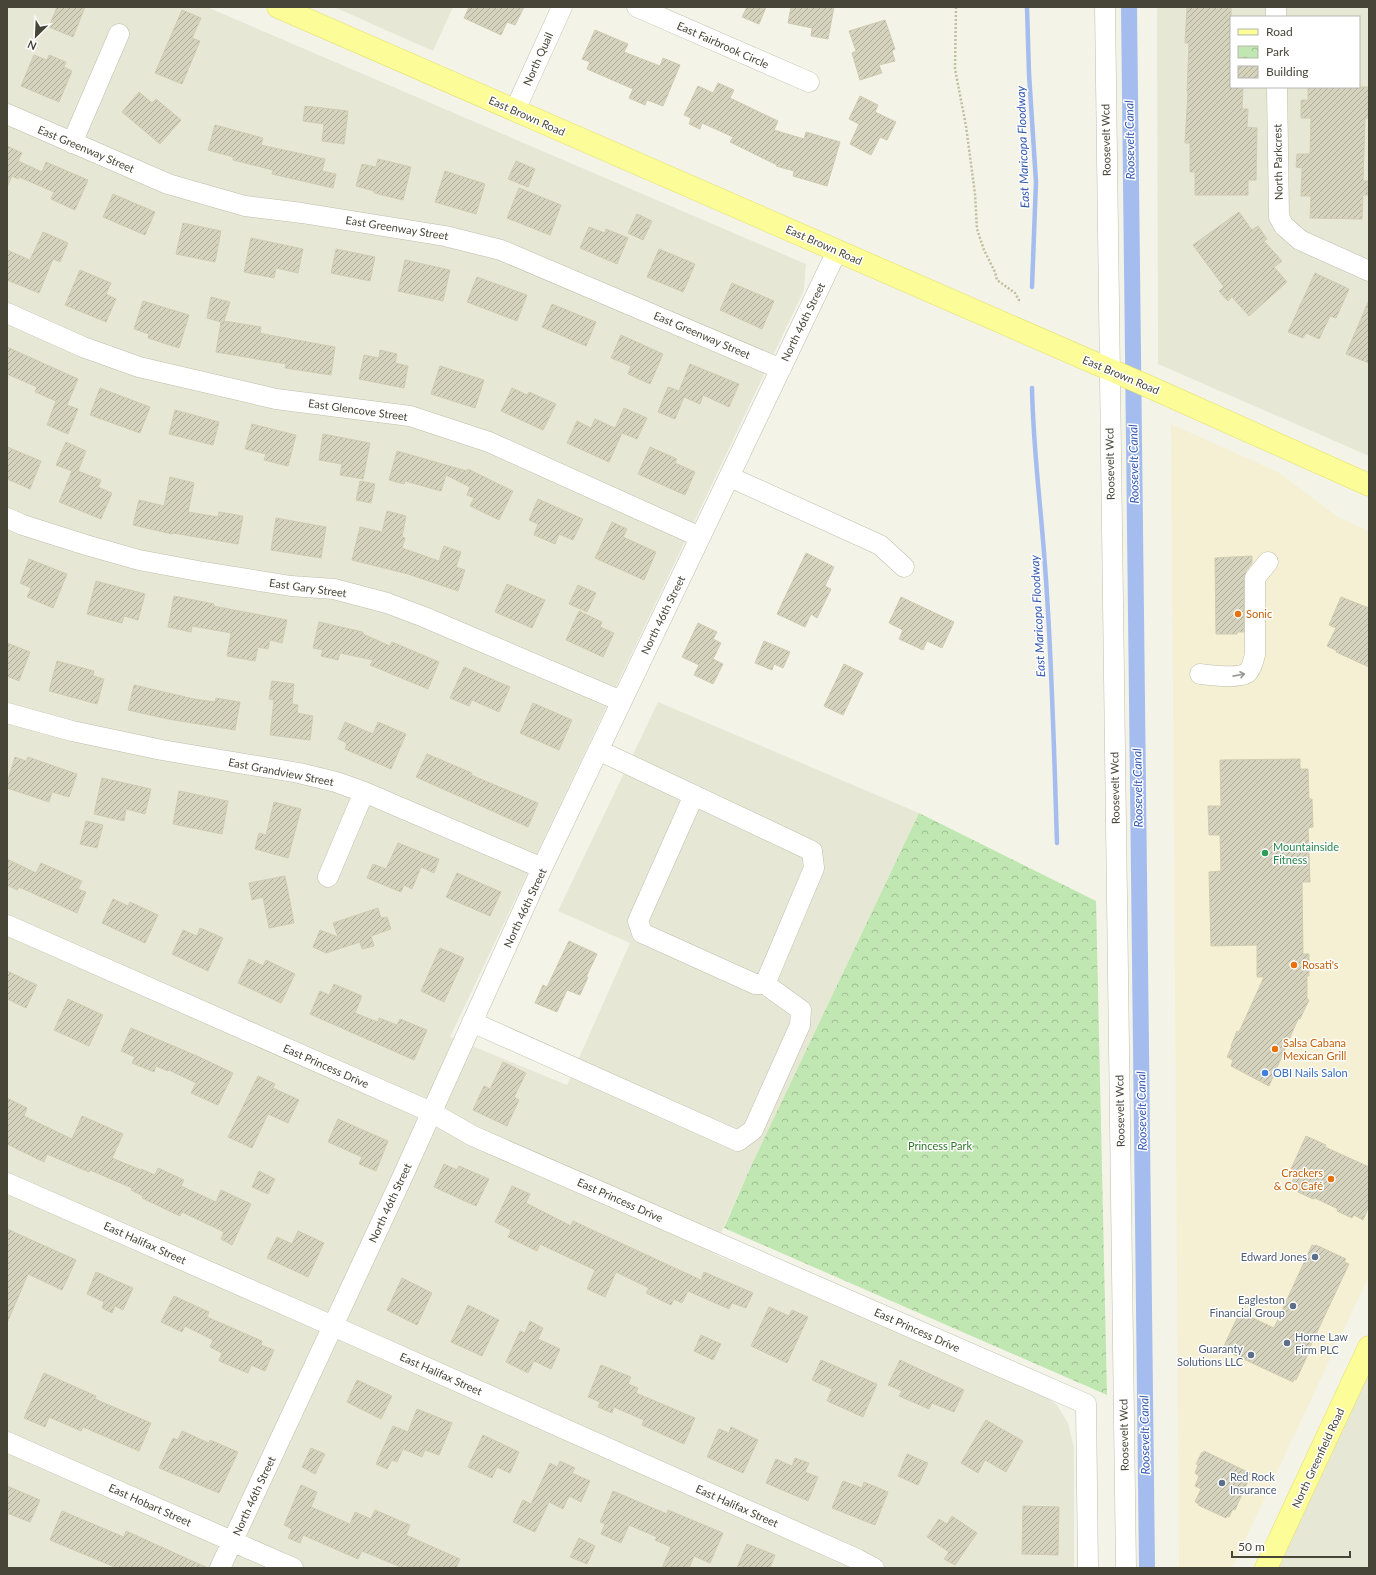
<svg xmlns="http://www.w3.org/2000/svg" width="1376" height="1575" viewBox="0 0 1376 1575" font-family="Lato,sans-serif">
<defs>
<pattern id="park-crowns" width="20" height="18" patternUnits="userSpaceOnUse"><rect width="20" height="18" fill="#c0e7b1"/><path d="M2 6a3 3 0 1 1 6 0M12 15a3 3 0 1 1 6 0" fill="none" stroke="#9ebd91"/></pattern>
<pattern id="building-hatch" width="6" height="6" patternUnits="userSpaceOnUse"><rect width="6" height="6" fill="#d5d2bd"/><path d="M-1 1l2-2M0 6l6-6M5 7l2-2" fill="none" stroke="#afac9a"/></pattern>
</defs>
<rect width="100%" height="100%" fill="#f4f3e8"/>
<path fill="#e7e7d6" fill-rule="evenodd" d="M7,7h200l599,257 -2,26 -354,747 117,48 63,-142 -72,-32 100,-209 261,111 -168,353 -34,76 -3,12 328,139 15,12 11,18 6,25v120h-1067z
M334,7h119l-20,44z
M1157,7h212v449l-211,-92zM1231,17h128v70h-128z
M1369,1347v221h-103z"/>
<path fill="#f5f0d4" d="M1171,424l107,48 60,45 31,14v745l-137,292h-53z"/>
<path fill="url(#park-crowns)" d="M919,813l177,88 11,494 -383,-167 27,-62z"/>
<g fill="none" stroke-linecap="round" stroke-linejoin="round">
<path stroke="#a5bcef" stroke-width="4.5" d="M1027,7l2,67 7,108 -4,105
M1032,388c1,60 9,119 13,178 7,92 9,185 12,277"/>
<path stroke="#a5bcef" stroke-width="16" d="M1129,7l18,1561"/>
</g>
<path fill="url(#building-hatch)" stroke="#d0ccb1" d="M57,7h28l-12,30 -24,-10z
M469,7h55l-9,18 -8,-3 -6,13 -37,-17z
M747,7h19l-7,17 -17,-7z
M791,7h43l-6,32 -17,-3 1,-8 -24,-5z
M1187,7h44v80h12l-1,22h6l-1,18 10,1 -1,52h-8v15h-53v-23h-5v-29h-5l3,-51h-1l2,-49h-4z
M182,10l19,8 -9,20 8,3 -18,43 -27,-11z
M885,20l10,29 -3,2 3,10 -16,4 3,8 -22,7 -8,-27 4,-2 -7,-20z
M595,30l33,14 -4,8 36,14 3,-8 17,7 -17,41 -16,-6 -2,5 -16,-7 4,-9 -46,-20 3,-7 -8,-3z
M34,55l13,5 2,-5 17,7 -2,5 8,4 -13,31 -38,-16z
M718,83l16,7 -4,8 48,23 -4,9 30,9 2,-7 34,10 -13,44 -34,-10 1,-5 -18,-5 1,-1 -47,-23 3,-5 -31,-14 -2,6 -11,-5 2,-6 -7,-3 14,-29 15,7z
M1308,87h61v31h-4l-2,63h6l-1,14h-5l-1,24 -52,-1 1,-22h-10l1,-28 -6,-1 1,-13h13l1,-36h-10v-18h7z
M139,92l13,11 4,-4 25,21 -21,24 -38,-32z
M860,96l18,9 -3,7 21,10 -9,18 -7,-3 -9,18 -21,-11 9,-20 -10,-5z
M305,106l43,5 -4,33 -22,-3 2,-17 -21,-3z
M215,125l48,13 -2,7 64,14 -3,12 14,3 -3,14 -61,-14 1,-4 -40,-10v-3l-25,-7z
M7,146l15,7 -4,8 24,11 4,-10 42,18 -13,30 -24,-11 3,-7 -35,-15 -1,2 -6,-3 -5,11z
M378,159l33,8 -8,33 -29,-7v-2l-18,-5 6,-22 14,3z
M516,161l19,8 -7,18 -20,-8z
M445,171l40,13 -9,30 -41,-12z
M519,188l42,17 -11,30 -43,-17z
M113,194l42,18 -10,23 -42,-18z
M1239,212l13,18 6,-4 9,13 -3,2 18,20 -8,6 13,15 -38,34 -17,-19 -4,4 -9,-10 5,-4 -31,-42z
M637,214l15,7 -9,19 -15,-7z
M183,223l38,8 -6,31 -39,-8z
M589,227l16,6 1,-4 22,9 -11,26 -37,-16z
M43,232l25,11 -8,19 -7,-3 -14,34 -32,-13v-30l23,10z
M251,238l52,11 -5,24 -22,-5 -2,10 -30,-6z
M336,249l39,8 -5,24 -39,-8z
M659,249l36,15 -12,28 -36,-15z
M405,260l45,10 -7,31 -45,-10z
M80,270l31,13 -5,11 10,5 -10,23 -41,-17z
M1315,273l34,16 -13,29 -6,-2 -11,23 -13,-6 -3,5 -15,-6z
M477,277l50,18 -10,26 -50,-19z
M732,283l42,18 -12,28 -42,-19z
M211,297l19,5 -6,19 37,6 -1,6 9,2 66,12 -4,28 -46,-7 1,-4 -70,-12 5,-30 -14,-4z
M1369,300v63l-23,-9z
M143,301l46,14 -10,33 -31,-10 1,-4 -15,-5z
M552,304l44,18 -10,24 -44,-19z
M621,335l42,19 -13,30 -22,-10 3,-8 -20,-8z
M7,347l71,32 -11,26 11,4 -10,25 -21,-9 9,-24 -21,-9 2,-5 -30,-13z
M380,350l17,4 -2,9 13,3 -4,22 -45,-9 5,-24 15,3z
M690,364l49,20 -10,23 -26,-12 -3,9 -16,-7 -9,22 -17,-7 10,-25 11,4z
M440,366l44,14 -9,28 -44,-14z
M100,388l50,19 -10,26 -50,-18z
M512,388l15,7 2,-3 27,12 -13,26 -42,-19z
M624,408l23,10 -10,21 -15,-6 -13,29 -42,-19 10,-22 14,7 4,-9 20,9z
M175,410l44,12 -6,23 -44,-11z
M252,424l44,11 -8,31 -24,-6 2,-6 -21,-5z
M323,434l47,9 -7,36 -23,-4 2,-11 -23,-4z
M66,442l20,9 -8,20 23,9 -3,7 14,6 -11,26 -42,-17 13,-31 -16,-6z
M7,447l34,14 -11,28 -23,-10z
M650,447l27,12 -2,4 20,9 -10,23 -47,-21z
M397,451l70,20 1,-2 45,22 -14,29 -29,-14 4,-8 -7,-3 3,-8 -24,-12 -5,16 -36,-10 -1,3 -15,-4z
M170,477l24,6 -6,29 30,5 1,-5 24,4 -5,28 -65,-11 -1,1 -39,-9 6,-25 25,6z
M360,481l15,3 -4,19 -15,-3z
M538,499l45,20 -10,21 -14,-6 -4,10 -21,-9 4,-11 -9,-4z
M387,511l19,5 -4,21 3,1 -3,10 37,13 5,-15 17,6 -5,15 9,3 -7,21 -50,-17 -56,-14 8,-33 22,5z
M276,518l50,9 -5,31 -50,-8z
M612,522l15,7 -4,8 33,15 -12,28 -49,-22z
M806,553l28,14 -9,19 6,3 -14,29 -6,-4 -6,13 -28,-13z
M1252,556v7l-6,8 -2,7v54h-7v2h-21l-1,-76z
M29,559l38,15 -14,34 -26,-11 4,-9 -11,-5z
M96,581l49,13 -7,26 -14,-4 -2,7 -35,-9z
M507,584l38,16 -13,28 -37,-16z
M578,585l18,8 -9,19 -18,-8z
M174,596l40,8 -1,2 74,14 -5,23 -12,-3 -2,9 -10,-2 -3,14 -28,-5 4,-23 -39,-7 -1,6 -23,-5z
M901,597l53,25 -12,26 -15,-7 -4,9 -24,-11 4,-9 -14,-7z
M1341,597l28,11v59l-33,-15 1,-1 -10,-5 9,-18 -7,-3z
M579,611l23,11 -2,5 14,6 -11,24 -37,-17z
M319,622l44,10v2l27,12 2,-4 47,20 -11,27 -58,-24 3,-5 -33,-7 -2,7 -17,-4 2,-6 -10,-2z
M698,623l19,9 -4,7 8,4 -8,16 10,5 -10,20 -19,-9 5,-10 -17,-8z
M764,641l26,11 -7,16 -9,-4 -2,6 -17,-7z
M7,643l23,9 -11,29 -12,-5z
M57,661l37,10 -1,5 11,3 -7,25 -48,-13z
M844,664l19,9 -20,42 -19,-9z
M464,667l46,20 -11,25 -27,-12 -3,6 -19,-8z
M272,681l22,3 -2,20 6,1 -1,8 16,3 -3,24 -40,-5 4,-35 -5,-1z
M134,685l60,14 21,3 1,-4 24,4 -5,28 -67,-11 -40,-9z
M533,703l39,17 -13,30 -39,-17z
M345,722l28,12 5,-12 28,12 -15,35 -46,-20 2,-6 -9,-4z
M427,754l45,19 -1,2 67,28 -10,24 -112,-50z
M15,757l11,4 2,-4 49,17 -8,23 -17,-5 -3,10 -42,-14v-5z
M1300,759v10h8l1,30h3l1,28 -5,1 2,54h-8l1,72h6v22h-2v23l2,1 -9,19h-2l-29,67 -38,-20 2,-6 -6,-3 5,-11h-1l6,-15 2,1 25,-55h-7v-32l-46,1 -2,-74 12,-1 -1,-36h-11l-1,-29h13l-1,-46z
M102,778l49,11 -6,25 -19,-5 -2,12 -30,-7z
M179,791l49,10 -6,33 -49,-10z
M274,802l27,7 -13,49 -33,-9 4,-16 7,2z
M86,821l17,4 -6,23 -17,-4z
M398,843l41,16 -5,14 -13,-6 -9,22 -8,-4 -3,7 -34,-14 6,-14 13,5z
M7,859l29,14 5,-10 41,18 -4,8 8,3 -9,21 -58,-26 -2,3 -10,-5z
M457,873l44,19 -11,24 -44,-19z
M285,876l9,47 -25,5 -6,-31 -11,3 -3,-17z
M113,899l15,7 2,-4 28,13 -13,28 -43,-20z
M378,908l3,10 6,-1 4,12 -20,7 3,10 -12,3 -2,-7 -34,11 -13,-6 7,-17 18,7 -5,-14z
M200,928l23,10 -15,33 -36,-17 11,-24 14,6z
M569,941l28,13 -11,23h2l-8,18 -13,-5 -10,22 -22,-9 8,-18 4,2z
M440,948l24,10 -20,44 -23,-11z
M249,959l14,7 3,-6 29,14 -14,29 -43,-20z
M7,971l30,14 -11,23 -19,-9z
M334,984l28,12 -7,17 23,9 1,-4 18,7 3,-6 27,11 -13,30 -104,-46 10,-23 9,4z
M68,999l35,16 -14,31 -35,-16z
M131,1028l66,28 36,17 -15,32 -27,-12 5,-10 -27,-13 -1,1 -12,-5 -2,6 -22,-9 3,-6 -14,-6z
M503,1062l23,11 -12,24 5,3 -12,26 -34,-16 11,-24 6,3z
M258,1076l17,8 -2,4 26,12 -11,23 -20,-9 -16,34 -24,-11z
M7,1098l20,10 -3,8 48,23 10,-23 41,18 -11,24 29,12v-1l14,6 3,-7 26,12 -3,6 35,16 5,-12 30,14 -19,41 -11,-6 3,-7 -42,-20 -2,4 -38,-18 1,-2 -12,-6 1,-2 -42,-18 -1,2 -42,-18 -3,8 -37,-18z
M338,1119l50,22 -12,30 -17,-7 3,-7 -34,-15z
M1306,1136l20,9 -1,2 44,20v39l-6,14 -9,-5 -2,3 -15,-7 1,-2 -23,-11 -2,1 -15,-7 1,-2 -9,-4 7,-15 -6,-2z
M444,1164l13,6 2,-4 30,13 -13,27 -42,-19z
M259,1171l16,8 -7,15 -16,-7z
M512,1186l18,8 -4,9 45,23 2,-5 128,59 3,-8 49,21 -7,15 -14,-5 -3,6 -41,-18 -6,12 -8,-4 -3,6 -25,-12 3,-5 -33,-16 -11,25 -18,-8 8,-19 -55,-26 -3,7 -29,-14 3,-7 -16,-8z
M7,1229l69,31 -14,30 -34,-16 -21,49z
M298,1231l26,12 -16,34 -41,-19 10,-21 15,7z
M1312,1245l3,1 1,-1 30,14 -2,3 5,2 -40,85 1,1 -14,30 -2,-1 -1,3 -69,-32 2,-3 -2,-1 14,-30 1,1 2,-2 2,1 1,-2 30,14z
M96,1272l37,16 -10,22 -8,-4 -3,7 -10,-5 2,-6 -17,-8z
M402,1278l30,15 -15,32 -30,-15z
M174,1296l35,16 -2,5 55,24 -1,4 13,5 -9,21 -14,-6 -3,8 -29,-12 3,-8 -12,-6 3,-7 -28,-14 -3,6 -21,-10z
M468,1305l31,15 -17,36 -31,-14z
M769,1307l20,9 3,-6 16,7 -21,46 -36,-17z
M530,1321l13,7 -5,11 22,10 -9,20 -17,-8 -6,12 -22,-11 14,-31 5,2z
M701,1335l20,9 -8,16 -19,-9z
M821,1360l56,24 -14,33 -36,-16 5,-12 -20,-9z
M900,1360l64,30 -10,22 -22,-9 -3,6 -30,-13 3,-5 -14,-6z
M601,1365l30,12 -3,7 10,4 -2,5 59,25 -11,26 -42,-19 2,-5 -30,-13 -2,6 -14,-6 2,-5 -12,-5z
M44,1373l52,23 -1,3 56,24 -12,28 -56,-24 -2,4 -32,-14 -4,10 -21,-9z
M357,1380l35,16 -11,23 -34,-17z
M417,1409l35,14 -13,32 -14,-5 -3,7 -19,-8 -6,13 -5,-2 -5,9 -11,-5 17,-38 15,6z
M986,1420l37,21 -17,31 -21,-12 -7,13 -17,-10z
M731,1427l27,13 -15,33 -36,-16 12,-28 10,4z
M182,1431l27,12 1,-3 28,12 -19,41 -60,-25 14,-30 5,2z
M483,1435l36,17 -9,21 -13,-6 -5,11 -24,-11z
M311,1448l14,6 -10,20 -13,-7z
M1204,1451l46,22 -3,5 2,1 -9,20 -5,11 -2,-1 -4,8 -2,-1 -1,2 -28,-13 1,-1 -4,-2 6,-13 -6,-3 4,-10 -4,-3 3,-8 -2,-1 6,-12 1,1z
M907,1454l21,9 -10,22 -20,-9z
M795,1458l14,5 -4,9 13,5 -10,24 -42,-18 10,-24 16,7z
M560,1461l15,7 -3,5 18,8 -9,21 -12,-6 -6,13 -14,-7 -14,30 -22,-10 10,-22 8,4 19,-41 7,4z
M843,1481l19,7 2,-6 24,10 -13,33 -43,-17z
M301,1485l16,7 -6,15 39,17 5,-12 16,7 4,-9 35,15 -4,10 54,24 -4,9h-53l-41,-17 -4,8 -55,-24 -3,8 -12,-5 4,-9 -8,-4z
M7,1486l33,14 -10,22 -23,-9z
M613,1491l54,23 1,-4 55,23 -13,30 -16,-7 -5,12h-27l9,-21 -16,-7 2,-3 -28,-12 -8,18 -20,-9 4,-10 -5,-2z
M1023,1506l36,1 -1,48 -36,-1z
M62,1511l62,26 2,-6 82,37h-91l-67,-28z
M952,1516l25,17 -22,32 -11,-6 5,-7 -22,-15 12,-18 8,5z
M579,1538l16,8 -8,18 -17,-7z
M747,1544l28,11 -5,13h-33z"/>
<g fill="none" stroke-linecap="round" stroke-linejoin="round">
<defs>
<path id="minor" d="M637,7l172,75
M1105,7l21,1561
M1276,7v10
M1277,87l2,130 5,9 16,14 69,31
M515,110l47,-103
M7,114l161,70 77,22 57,7 143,23 56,14 280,119
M72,143l47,-109
M7,313l76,34 56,20 137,32 134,17 79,26 211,95
M730,477l150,68 24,22
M7,518l16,7 63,20 53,15 59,11 93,15 43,3 53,14 37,14 197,84
M1200,674c11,1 37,5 47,-1 5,-4 6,-12 8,-18v-77l13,-16
M7,713l65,18 90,19 137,23 37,9 28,10 178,76
M598,750l214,101 2,17 -49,116h-10l-113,-51 -4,-12 56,-126
M328,877l36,-85
M7,925l424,187 42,24 613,268 2,164
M472,1022l266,119 15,-11 47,-105 1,-15 -36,-26
M7,1183l326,143 524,233 17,9
M7,1442l286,126
M220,1568l181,-388 141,-312 295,-617"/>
<path id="major" d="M278,7l865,377 226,101
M1266,1568l103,-221"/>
</defs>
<use href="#minor" stroke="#bfbeab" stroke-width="21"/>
<use href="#major" stroke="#e2e068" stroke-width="23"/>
<path stroke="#c1be9c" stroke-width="2.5" stroke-dasharray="2 2" stroke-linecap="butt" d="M956,7l-1,62 11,57 9,68 2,35 7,21 11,22 2,8 18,13 4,7 -1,3"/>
<use href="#minor" stroke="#fff" stroke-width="20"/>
<use href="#major" stroke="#fcfc98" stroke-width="22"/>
</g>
<defs><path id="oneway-shaft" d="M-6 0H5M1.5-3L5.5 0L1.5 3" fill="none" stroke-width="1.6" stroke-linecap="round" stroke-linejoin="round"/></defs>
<use stroke="#9a9991" href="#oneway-shaft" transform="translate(1239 675) rotate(-11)"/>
<g fill="#e8710a" stroke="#fff" stroke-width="1.5">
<circle cx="1238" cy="614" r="4"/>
<circle cx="1294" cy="965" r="4"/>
<circle cx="1275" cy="1049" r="4"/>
<circle cx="1331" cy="1179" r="4"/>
</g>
<circle fill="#2e9e5b" stroke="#fff" stroke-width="1.5" cx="1265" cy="853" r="4"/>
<circle fill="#3f7fe0" stroke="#fff" stroke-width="1.5" cx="1265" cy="1073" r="4"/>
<g fill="#5c6f8a" stroke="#fff" stroke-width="1.5">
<circle cx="1315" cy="1257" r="4"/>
<circle cx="1293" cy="1306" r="4"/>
<circle cx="1287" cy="1343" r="4"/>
<circle cx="1251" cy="1355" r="4"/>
<circle cx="1222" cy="1483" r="4"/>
</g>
<g text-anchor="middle" stroke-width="3" stroke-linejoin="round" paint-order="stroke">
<g font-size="11" fill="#474537" stroke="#fff">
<text transform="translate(723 45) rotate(24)" y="4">East Fairbrook Circle</text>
<text transform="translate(538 59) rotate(-66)" y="4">North Quail</text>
<text transform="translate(527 116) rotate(24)" y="4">East Brown Road</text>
<text transform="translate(1106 140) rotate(-91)" y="4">Roosevelt Wcd</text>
<text transform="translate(86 149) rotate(23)" y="4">East Greenway Street</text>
<text transform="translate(1278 162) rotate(-91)" y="4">North Parkcrest</text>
<text transform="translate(397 228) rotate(9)" y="4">East Greenway Street</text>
<text transform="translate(824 245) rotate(24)" y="4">East Brown Road</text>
<text transform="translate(803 322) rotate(-64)" y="4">North 46th Street</text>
<text transform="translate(702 335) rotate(23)" y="4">East Greenway Street</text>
<text transform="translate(1121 375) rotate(23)" y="4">East Brown Road</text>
<text transform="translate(358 410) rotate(8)" y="4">East Glencove Street</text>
<text transform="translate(1110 464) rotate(-91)" y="4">Roosevelt Wcd</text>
<text transform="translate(308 588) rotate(8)" y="4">East Gary Street</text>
<text transform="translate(663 615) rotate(-64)" y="4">North 46th Street</text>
<text transform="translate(281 772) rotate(11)" y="4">East Grandview Street</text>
<text transform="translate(1115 788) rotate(-91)" y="4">Roosevelt Wcd</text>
<text transform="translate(525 908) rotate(-65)" y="4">North 46th Street</text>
<text transform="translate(326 1066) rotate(24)" y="4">East Princess Drive</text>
<text transform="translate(1120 1111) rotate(-91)" y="4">Roosevelt Wcd</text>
<text transform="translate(620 1200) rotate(24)" y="4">East Princess Drive</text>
<text transform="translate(390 1203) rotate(-65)" y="4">North 46th Street</text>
<text transform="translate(145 1243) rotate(24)" y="4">East Halifax Street</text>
<text transform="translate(917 1330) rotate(24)" y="4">East Princess Drive</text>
<text transform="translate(441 1374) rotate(24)" y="4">East Halifax Street</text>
<text transform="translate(1124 1435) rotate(-91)" y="4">Roosevelt Wcd</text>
<text transform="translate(1318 1458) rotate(-65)" y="4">North Greenfield Road</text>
<text transform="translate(254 1496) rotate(-65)" y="4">North 46th Street</text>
<text transform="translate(150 1505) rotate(24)" y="4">East Hobart Street</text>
<text transform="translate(737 1506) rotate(24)" y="4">East Halifax Street</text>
</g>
<g font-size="11" fill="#c56008" stroke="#fff" text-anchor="start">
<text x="1246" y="618">Sonic</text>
<text x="1302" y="969">Rosati's</text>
<text x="1283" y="1047">Salsa Cabana<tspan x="1283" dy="13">Mexican Grill</tspan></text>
<text x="1323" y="1177" text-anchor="end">Crackers<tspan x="1323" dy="13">&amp; Co Café</tspan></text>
</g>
<g font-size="11" fill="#27864d" stroke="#fff" text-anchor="start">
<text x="1273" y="851">Mountainside<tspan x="1273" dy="13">Fitness</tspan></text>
</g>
<g font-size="11" fill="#366cbe" stroke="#fff" text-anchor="start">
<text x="1273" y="1077">OBI Nails Salon</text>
</g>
<g font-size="11" fill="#32782b" stroke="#fff">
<text x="940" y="1150">Princess Park</text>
</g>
<g font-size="11" fill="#4e5e75" stroke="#fff" text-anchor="end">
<text x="1307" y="1261">Edward Jones</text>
<text x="1285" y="1304">Eagleston<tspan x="1285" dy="13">Financial Group</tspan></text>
<text x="1295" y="1341" text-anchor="start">Horne Law<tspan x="1295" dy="13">Firm PLC</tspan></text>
<text x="1243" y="1353">Guaranty<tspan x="1243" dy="13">Solutions LLC</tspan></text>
<text x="1230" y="1481" text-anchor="start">Red Rock<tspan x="1230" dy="13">Insurance</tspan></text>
</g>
<g font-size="12" font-style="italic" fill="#3157b1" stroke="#fff">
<text transform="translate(1130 140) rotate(-91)" y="4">Roosevelt Canal</text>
<text transform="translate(1023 147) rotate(-92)" y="4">East Maricopa Floodway</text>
<text transform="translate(1134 464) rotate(-91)" y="4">Roosevelt Canal</text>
<text transform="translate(1038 616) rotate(-93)" y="4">East Maricopa Floodway</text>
<text transform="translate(1138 788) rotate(-91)" y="4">Roosevelt Canal</text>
<text transform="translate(1142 1111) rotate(-91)" y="4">Roosevelt Canal</text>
<text transform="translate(1145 1435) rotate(-91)" y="4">Roosevelt Canal</text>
</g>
</g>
<rect width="1376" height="1575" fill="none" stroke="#474537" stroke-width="16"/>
<rect x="1230" y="16" width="130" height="72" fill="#ffffff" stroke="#b5b5af"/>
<rect x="1238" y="29" width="20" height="6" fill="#fcfc98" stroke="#b5b5af"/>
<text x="1266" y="36" font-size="12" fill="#474537">Road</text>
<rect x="1238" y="46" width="20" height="12" fill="url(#park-crowns)" stroke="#b5b5af"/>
<text x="1266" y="56" font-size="12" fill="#474537">Park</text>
<rect x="1238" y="66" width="20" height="12" fill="url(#building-hatch)" stroke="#b5b5af"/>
<text x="1266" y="76" font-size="12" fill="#474537">Building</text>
<g transform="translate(36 36) rotate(204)" stroke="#ffffff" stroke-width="3" paint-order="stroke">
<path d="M0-3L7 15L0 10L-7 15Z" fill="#474537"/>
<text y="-6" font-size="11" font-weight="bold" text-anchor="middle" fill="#474537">N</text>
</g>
<path d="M1232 1551v6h118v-6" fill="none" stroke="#474537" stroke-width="2"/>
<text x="1238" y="1551" font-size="12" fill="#474537" stroke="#ffffff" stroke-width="3" paint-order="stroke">50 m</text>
</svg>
